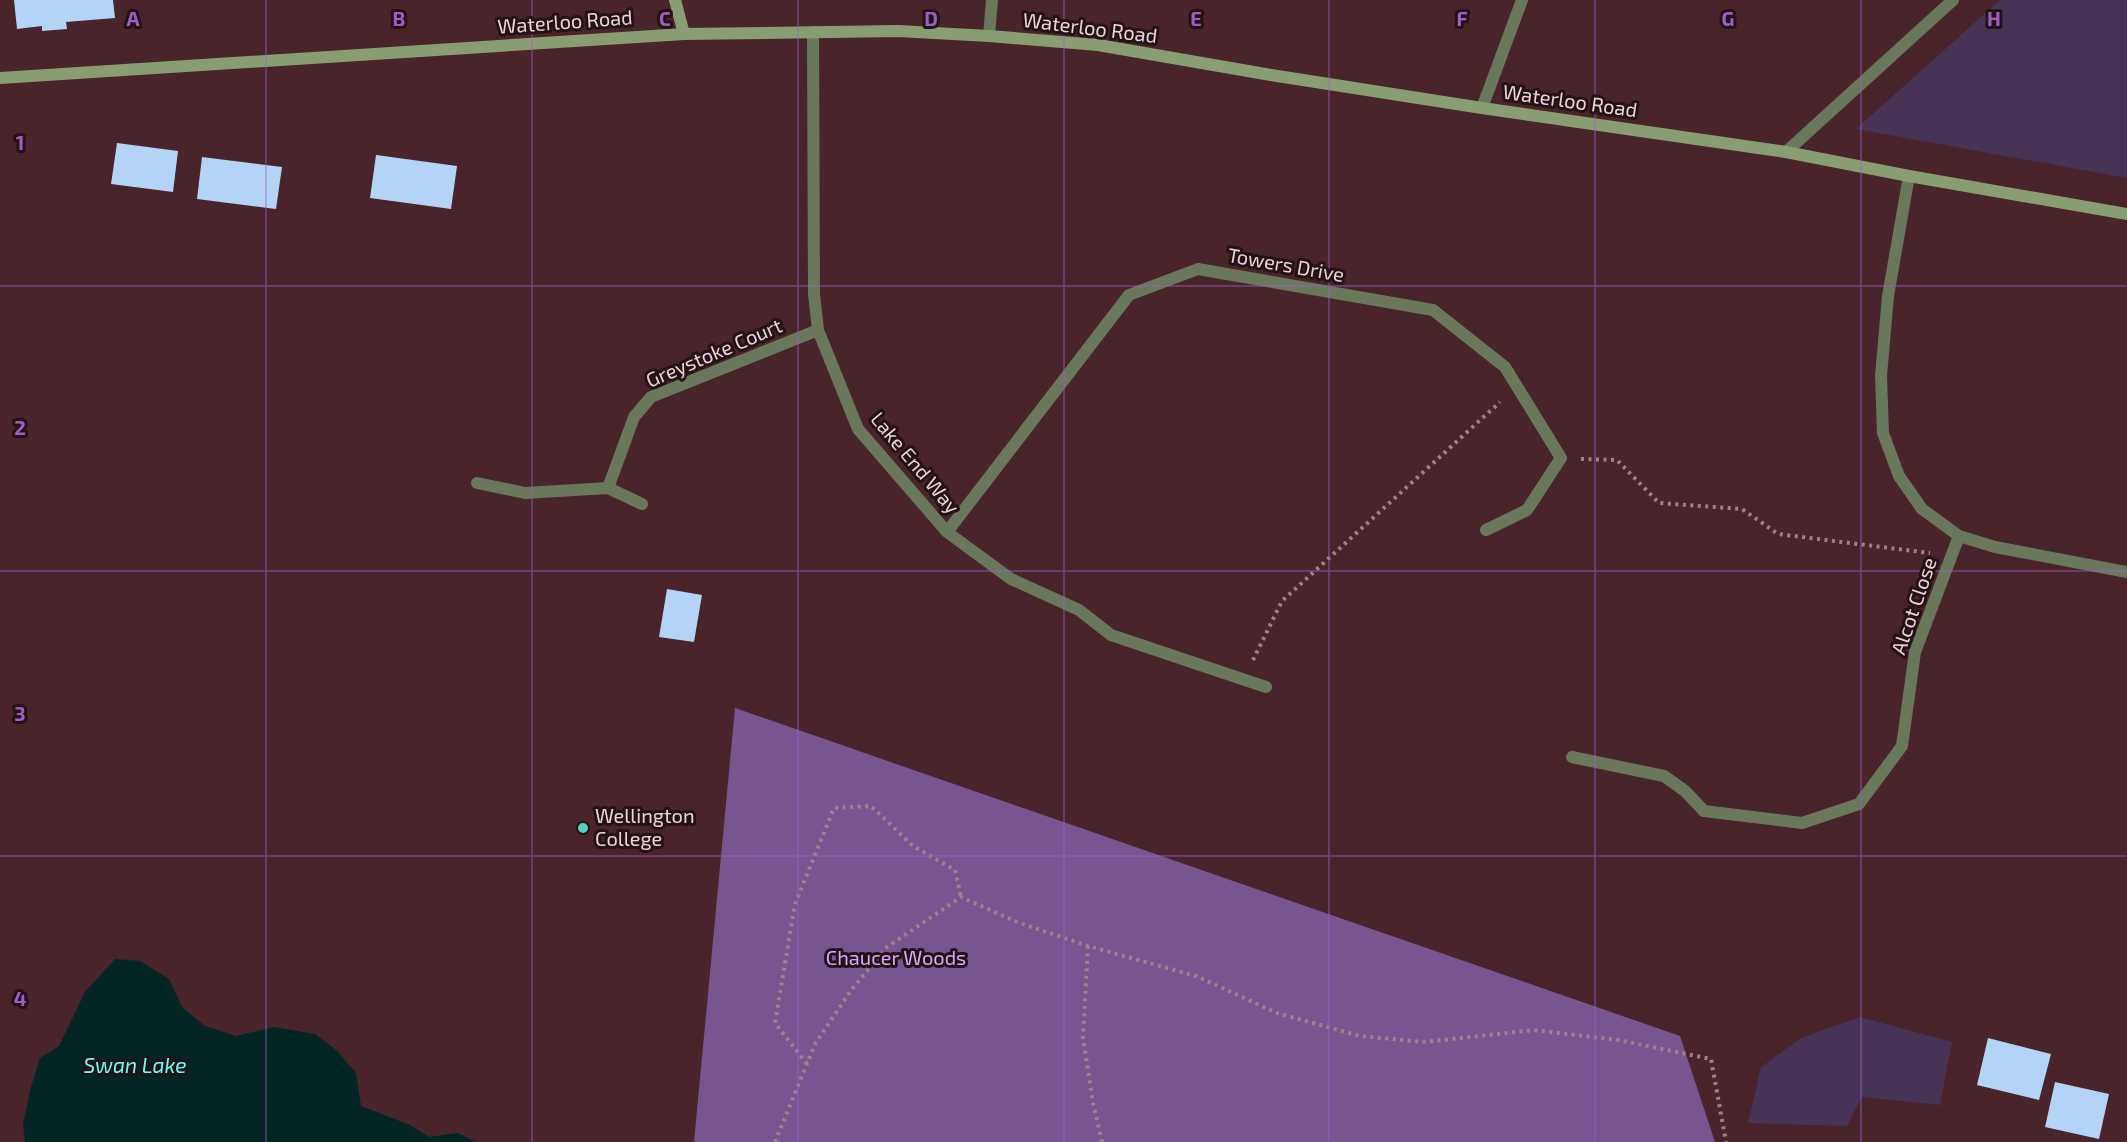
<svg xmlns="http://www.w3.org/2000/svg" width="2127" height="1142" viewBox="0 0 2127 1142" font-family="'Exo 2',sans-serif">
<rect width="100%" height="100%" fill="#49242a"/>
<path fill="#473356" d="M2000,0h127v178l-271,-49z
M1860,1017l92,25 -12,63 -78,-8 -15,29 -99,-3 13,-56 40,-29z"/>
<path fill="#775591" d="M735,708l945,328 35,106h-1021z"/>
<path fill="#032624" d="M115,959l25,2 29,18 13,28 23,19 31,10 38,-9 41,7 21,16 20,23 5,33 49,19 19,12 29,-4 18,9h-451l-2,-18 8,-37 9,-29 19,-12 26,-54z"/>
<path fill="#b3d4f6" d="M14,0h99l2,18 -49,4 1,7 -25,2v-5l-25,3z
M117,143l61,8 -5,41 -62,-8z
M376,155l81,11 -6,43 -81,-11z
M202,157l80,10 -6,42 -79,-10z
M667,589l35,6 -8,47 -35,-5z
M1988,1038l63,16 -12,46 -62,-15z
M2055,1082l54,12 -10,45 -54,-12z"/>
<g fill="none" stroke-linecap="round" stroke-linejoin="round">
<path stroke="#a08186" stroke-width="4" stroke-dasharray="3 4.5" stroke-linecap="butt" d="M1581,459l36,1 42,43 83,6 36,25 152,19
M1253,660l29,-59 218,-199
M1088,946l-5,91 10,66 9,39
M807,1064l-32,-41 20,-119 39,-96 37,-2 42,40 42,24 6,27
M775,1142l40,-98 37,-55 35,-42 74,-50 56,25 71,24 108,30 81,37 83,23 64,6 110,-12 84,10 93,19 15,83"/>
<path stroke="#69775b" stroke-width="12" d="M1572,757l92,19 21,15 19,20"/>
<path stroke="#69775b" stroke-width="12" d="M813,32l1,262 4,36 40,99 89,103 64,47 68,31 32,25 155,52
M989,36l3,-36
M1482,108l40,-108
M1786,152l167,-152
M1909,176l-21,120 -7,80 2,57 16,43 23,33 37,27 36,11 132,25
M477,483l48,10 83,-5 34,16
M608,488l26,-71 17,-20 167,-67
M947,532l182,-237 69,-26 235,41 72,57 56,91 -34,52 -41,20
M1704,811l98,12 57,-19 43,-58 13,-94 44,-116"/>
<path stroke="#889e72" stroke-width="12" d="M675,0l9,34
M0,78l684,-44 214,-3 91,5 109,9 173,30 211,33 304,44 123,24 218,38"/>
</g>
<path fill="none" stroke="#9d5ec6" stroke-width="1.5" stroke-opacity="0.55" d="M266,0v1142M532,0v1142M798,0v1142M1064,0v1142M1329,0v1142M1595,0v1142M1861,0v1142M0,286h2127M0,571h2127M0,856h2127"/>
<circle fill="#55cec6" stroke="#241316" stroke-width="2" cx="583" cy="828" r="6"/>
<g text-anchor="middle" stroke-width="6" stroke-linejoin="round" paint-order="stroke">
<g font-size="20" fill="#ecd3d6" stroke="#241316">
<text transform="translate(565 22) rotate(-4)" y="7">Waterloo Road</text>
<text transform="translate(1090 28) rotate(7)" y="7">Waterloo Road</text>
<text transform="translate(1570 101) rotate(8)" y="7">Waterloo Road</text>
<text transform="translate(1286 265) rotate(10)" y="7">Towers Drive</text>
<text transform="translate(714 353) rotate(-23)" y="7">Greystoke Court</text>
<text transform="translate(915 463) rotate(50)" y="7">Lake End Way</text>
<text transform="translate(1914 606) rotate(-71)" y="7">Alcot Close</text>
</g>
<g font-size="20" fill="#ecd3d6" stroke="#241316" text-anchor="start">
<text x="595" y="823">Wellington<tspan x="595" dy="23">College</tspan></text>
</g>
<g font-size="20" fill="#d8a7fe" stroke="#241316">
<text x="896" y="965">Chaucer Woods</text>
</g>
<g font-size="21" font-style="italic" fill="#67fff5" stroke="#241316">
<text x="135" y="1073">Swan Lake</text>
</g>
</g>
<g font-size="20" text-anchor="middle" font-weight="bold" fill="#9d5ec6" stroke="#241316" stroke-width="6" stroke-linejoin="round" paint-order="stroke">
<text x="133" y="26">A</text>
<text x="399" y="26">B</text>
<text x="665" y="26">C</text>
<text x="931" y="26">D</text>
<text x="1196" y="26">E</text>
<text x="1462" y="26">F</text>
<text x="1728" y="26">G</text>
<text x="1994" y="26">H</text>
<text x="20" y="150">1</text>
<text x="20" y="435">2</text>
<text x="20" y="721">3</text>
<text x="20" y="1006">4</text>
</g>
</svg>
